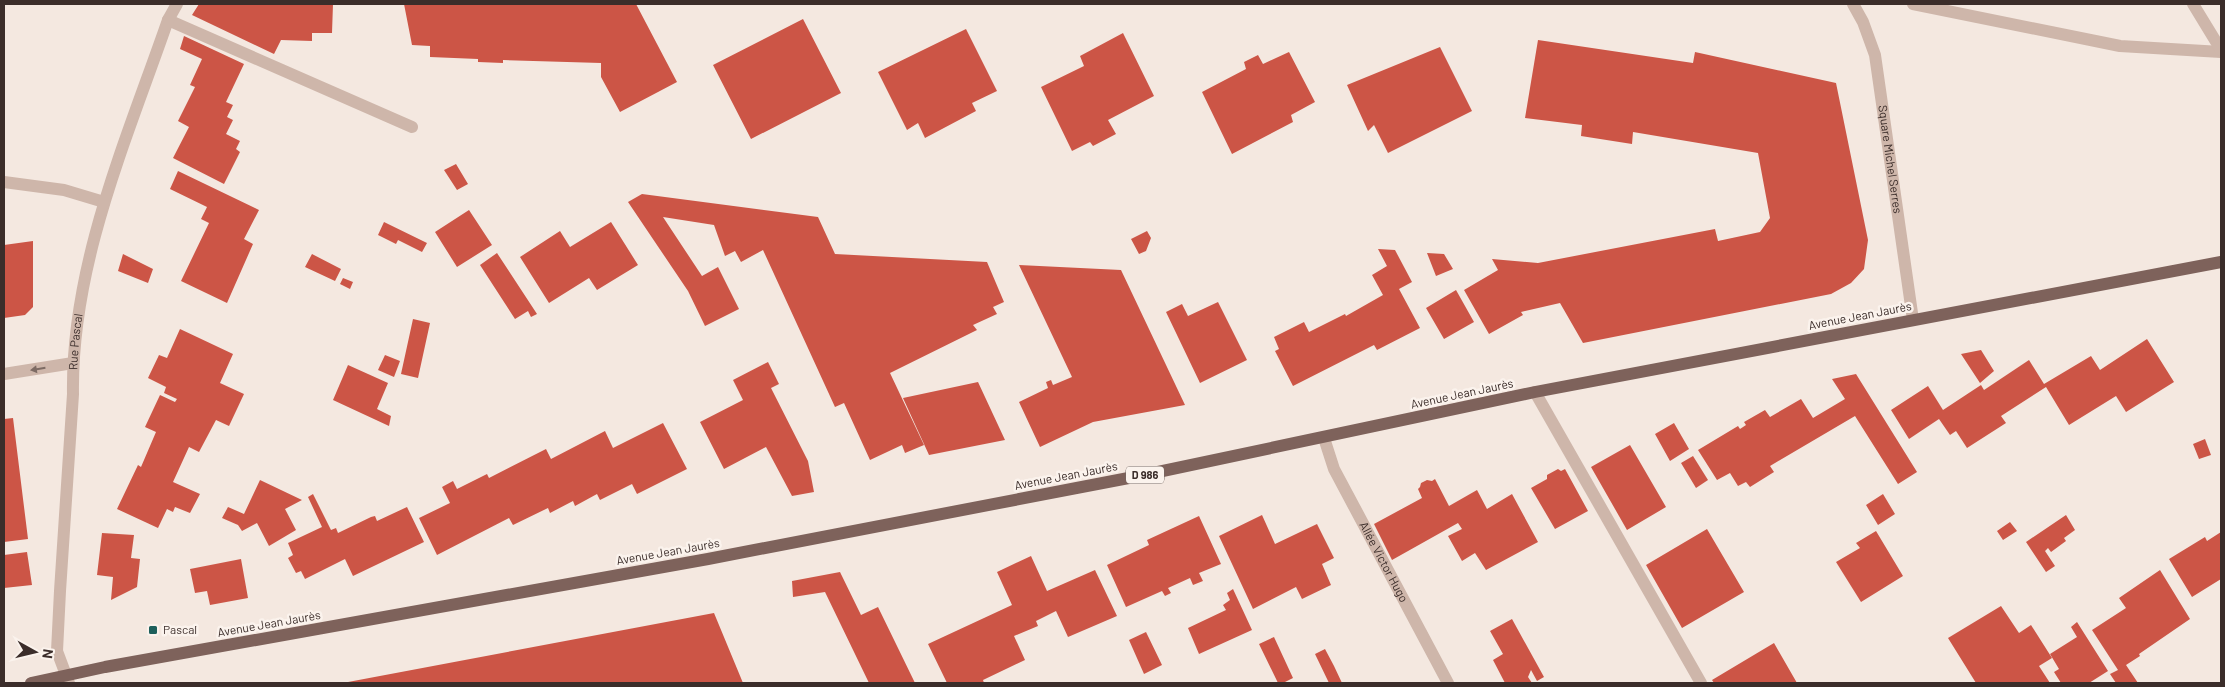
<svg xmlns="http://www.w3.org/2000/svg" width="2225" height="687" viewBox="0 0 2225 687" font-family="Barlow,sans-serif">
<rect width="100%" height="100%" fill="#f4e8e0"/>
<path fill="#cc5546" d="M199,4h134l-1,29h-20v8l-31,-1 -7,14 -82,-39z
M404,4h232l41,78 -57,30 -19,-35v-14l-98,-3v3l-25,-1v-3l-48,-2v-11l-18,-1z
M803,19l38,74 -90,46 -38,-74z
M966,29l31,62 -25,12 4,8 -51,27 -7,-15 -11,7 -29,-58z
M1123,33l31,63 -46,24 8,14 -23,12 -3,-4 -18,9 -31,-64 43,-21 -4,-10z
M184,36l60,28 -18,38 7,3 -6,12 6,3 -7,14 14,7 -4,8 4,3 -16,32 -51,-26 16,-31 -11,-6 17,-34 -5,-2 12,-26 -22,-10z
M1538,40l155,23 2,-11 141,31 32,157 -4,29 -13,14 -20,11 -248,49 -23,-40 -39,9 2,3 -34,19 -25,-44 34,-20 -6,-11 46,4 177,-34 3,12 42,-9 10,-14 -12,-65 -125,-21 -1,12 -51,-8 1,-11 -57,-7z
M1440,47l32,64 -84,42 -14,-28 -6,6 -21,-46z
M1289,52l26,50 -24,13 2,7 -61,32 -30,-62 44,-23 -2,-7 14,-7 5,9z
M456,164l12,20 -11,6 -13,-20z
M178,171l81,39 -15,29 9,5 -26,59 -46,-22 28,-58 -8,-4 6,-12 -37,-18z
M642,194l176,23 17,37 152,8 17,40 -11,5 4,7 -24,11 4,5 -87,43 34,72 -19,8 -3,-8 -32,15 -26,-57 -9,4 -72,-157 -22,12 -6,-11 -10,5 -11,-31 -51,-8 39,59 16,-9 21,42 -34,17 -17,-35 -60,-89z
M469,210l23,35 -35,22 -22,-35z
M384,222l43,21 -5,9 -24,-12 -2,4 -18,-9z
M611,222l27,43 -41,25 -8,-12 -40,25 -29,-46 40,-26 10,16z
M1147,231l4,7 -5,13 -7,3 -8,-15z
M33,241v66l-8,8 -21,3v-73z
M1378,249l17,1 17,32 -13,7 21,39 -43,22 -3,-5 -81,41 -18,-35 4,-2 -5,-12 30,-15 5,10 36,-18 1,2 37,-21 -11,-20 15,-9z
M497,253l40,61 -6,3 -3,-6 -13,8 -35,-54z
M1427,253l17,1 9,15 -17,7z
M123,254l30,15 -5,14 -30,-12z
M312,254l29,15 -6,12 -30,-14z
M1019,265l102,5 64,135 -92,17 -53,25 -21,-45 29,-14 -2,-6 5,-2 2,5 19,-8z
M343,278l10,4 -3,7 -10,-5z
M1456,290l18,32 -30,17 -18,-31z
M1218,302l29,58 -47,23 -34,-71 16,-8 6,12z
M413,319l17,4 -12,55 -17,-4z
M180,329l53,25 -13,29 24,11 -15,32 -13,-6 -17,32 -10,-5 -16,35 27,12 -10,19 -15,-6 -2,5 -6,-3 -9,19 -41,-19 21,-44 3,2 15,-35 -11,-5 15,-32 15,7 2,-3 -13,-6 2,-6 -18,-9 11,-23 8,3z
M2147,339l27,43 -48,30 -10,-16 -47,29 -23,-38 -45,29 5,7 -39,25 -11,-17 -6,4 -11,-16 -30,20 -18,-29 37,-24 15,24 38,-25 3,5 45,-30 15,24 47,-28 9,14z
M1981,350l13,21 -14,12 -19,-29z
M385,355l15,6 -6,16 -16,-7z
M768,362l11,22 -8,4 37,73 6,31 -22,4 -26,-49 -42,22 -24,-47 43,-22 -10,-20z
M348,365l40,18 -11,26 14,7 -2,10 -56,-26z
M1856,374l61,98 -19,12 -43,-68 -85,50 4,6 -24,15 -4,-5 -8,4 -8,-13 -13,7 -19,-30 40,-24 2,3 6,-4 -2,-3 21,-12 5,7 31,-18 12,19 32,-19 -13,-20z
M978,382l27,58 -76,15 -26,-57z
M13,418l15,121 -24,3v-123z
M663,423l24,46 -50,25 -5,-10 -32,16 -3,-6 -22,12 -2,-5 -23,12 -2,-5 -35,17 -4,-7 -72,37 -18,-37 31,-15 -8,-16 11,-6 4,8 30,-15 2,4 57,-29 5,10 54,-28 8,17z
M1674,423l15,26 -19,12 -15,-27z
M2205,439l6,16 -12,4 -6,-15z
M1630,445l36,62 -39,23 -36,-63z
M1693,456l15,24 -12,8 -15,-25z
M1558,469l3,2 4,-2 23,42 -33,18 -24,-41 16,-9v-4z
M1435,479l14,27 28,-16 10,19 25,-15 26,48 -52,28 -11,-17 -13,8 -14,-25 14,-7 -4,-6 -66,37 -18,-36 48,-26 -4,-9 2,-2 1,-4 6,-3 5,1z
M260,480l42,20 -17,9 11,21 -27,16 -12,-23 -15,8 -4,-6 -16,-7 6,-11 16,7z
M313,494l18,36 5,-2 2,5 33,-16 4,-1 2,5 30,-14 17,35 -71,34 -8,-17 -40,20 -4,-8 -5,2 -8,-15 5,-3 -5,-12 34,-16 -14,-30z
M1883,494l12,20 -17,11 -12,-20z
M1262,515l13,29 42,-20 17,34 -12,6 9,21 -29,14 -6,-12 -43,22 -34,-73z
M2066,515l9,15 -11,8 2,3 -15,11 -3,-4 -3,3 10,15 -9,6 -20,-30z
M1199,516l22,48 -22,9 4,8 -10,4 -3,-7 -22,10 3,5 -6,3 -3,-5 -36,16 -19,-42 42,-20 -2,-5z
M2010,522l7,9 -14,9 -6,-9z
M1707,529l37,63 -62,36 -36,-63z
M1876,531l27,45 -42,26 -25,-40 24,-14 -4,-5z
M2221,532v47l-29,18 -23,-38 36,-22 2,4z
M102,533l32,2 -3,23 9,1 -3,28 -26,13 2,-23 -16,-2z
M27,552l5,33 -28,3v-33z
M1031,556l16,35 48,-21 22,46 -49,21 -12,-26 -20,10 2,5 -24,10 11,24 -42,20 1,3h-37l-19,-39 84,-39 -15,-33z
M241,559l7,39 -38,7 -3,-14 -12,2 -5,-24z
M2160,570l30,49 -51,35 1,2 -14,9 12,18h-22l-6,-9 8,-4 -26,-40 34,-22 -7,-10z
M840,572l21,43 17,-8 37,76h-46l-44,-91 -32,5 -1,-16z
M1233,589l19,41 -53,24 -11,-26 38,-18 -3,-5 7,-5 -3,-7z
M2001,606l18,27 12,-8 21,33 -13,8 11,17h-74l-28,-45z
M714,613l29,70h-395v-1z
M1512,619l32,58 -7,4 -6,-11 -3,7 4,6h-27l-12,-23 10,-6 -13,-23z
M2077,622l31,49 -19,12h-28l-7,-11 5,-3 -9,-15 27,-17 -6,-10z
M1146,632l16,33 -18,9 -15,-34z
M1274,637l19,41 -10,5h-5l-19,-39z
M1774,643l23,40h-83l-2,-3z
M1325,649l9,17 8,17h-13l-14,-29z"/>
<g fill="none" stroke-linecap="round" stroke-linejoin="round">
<path stroke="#ceb6aa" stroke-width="12" d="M1913,4l207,42 101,6
M168,20l244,107
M1535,392l166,291"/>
<g stroke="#ceb6aa" stroke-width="12">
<path id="s1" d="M1853,4l10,18 12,33 38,265"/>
<path d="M2193,4l28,46"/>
<path d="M4,182l60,8 40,12"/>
<path d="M4,374l69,-11"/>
<path id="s2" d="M1324,438l10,31 114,214"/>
<path id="s3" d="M69,683l-12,-32 3,-60 13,-197c-2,-129 53,-253 95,-374l9,-16"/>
</g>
<path stroke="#7e625b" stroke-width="12" d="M31,683l74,-16 603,-108 431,-83 396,-84 686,-130"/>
</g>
<defs><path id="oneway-solid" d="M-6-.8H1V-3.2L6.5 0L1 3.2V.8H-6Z" transform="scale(1.25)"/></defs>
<use fill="#7d6b64" href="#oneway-solid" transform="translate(38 369) rotate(171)"/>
<rect fill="#1d5f5b" stroke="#fbf3ed" stroke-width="2" x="148" y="625" width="10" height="10" rx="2.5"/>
<g text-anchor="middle" stroke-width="5" stroke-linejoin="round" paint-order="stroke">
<rect fill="#fbf3ed" stroke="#756864" stroke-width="1" x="1126" y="466.5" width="38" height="17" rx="4"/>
<g font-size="11" font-weight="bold" fill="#3b2d2a">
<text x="1145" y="479">D 986</text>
</g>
<g font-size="12" fill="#3b2d2a" stroke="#fbf3ed">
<text dy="4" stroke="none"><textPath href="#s1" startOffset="161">Square Michel Serres</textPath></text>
<text transform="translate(1860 316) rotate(-11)" y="4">Avenue Jean Jaurès</text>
<text dy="4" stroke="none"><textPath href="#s3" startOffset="344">Rue Pascal</textPath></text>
<text transform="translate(1462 394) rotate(-12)" y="4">Avenue Jean Jaurès</text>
<text transform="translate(1066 476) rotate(-11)" y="4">Avenue Jean Jaurès</text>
<text transform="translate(668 552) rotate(-10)" y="4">Avenue Jean Jaurès</text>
<text dy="4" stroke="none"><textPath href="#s2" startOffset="138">Allée Victor Hugo</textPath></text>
<text transform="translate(269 624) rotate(-10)" y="4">Avenue Jean Jaurès</text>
</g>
<g font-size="12" fill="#3b2d2a" stroke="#fbf3ed" text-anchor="start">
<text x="163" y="634">Pascal</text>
</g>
</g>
<rect width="2225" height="687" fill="none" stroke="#3b2d2a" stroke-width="10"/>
<g transform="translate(35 652) rotate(98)" stroke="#fbf3ed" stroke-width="4" paint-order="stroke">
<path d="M0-4L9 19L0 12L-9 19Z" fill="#3b2d2a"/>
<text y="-8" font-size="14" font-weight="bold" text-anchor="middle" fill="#3b2d2a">N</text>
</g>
</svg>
